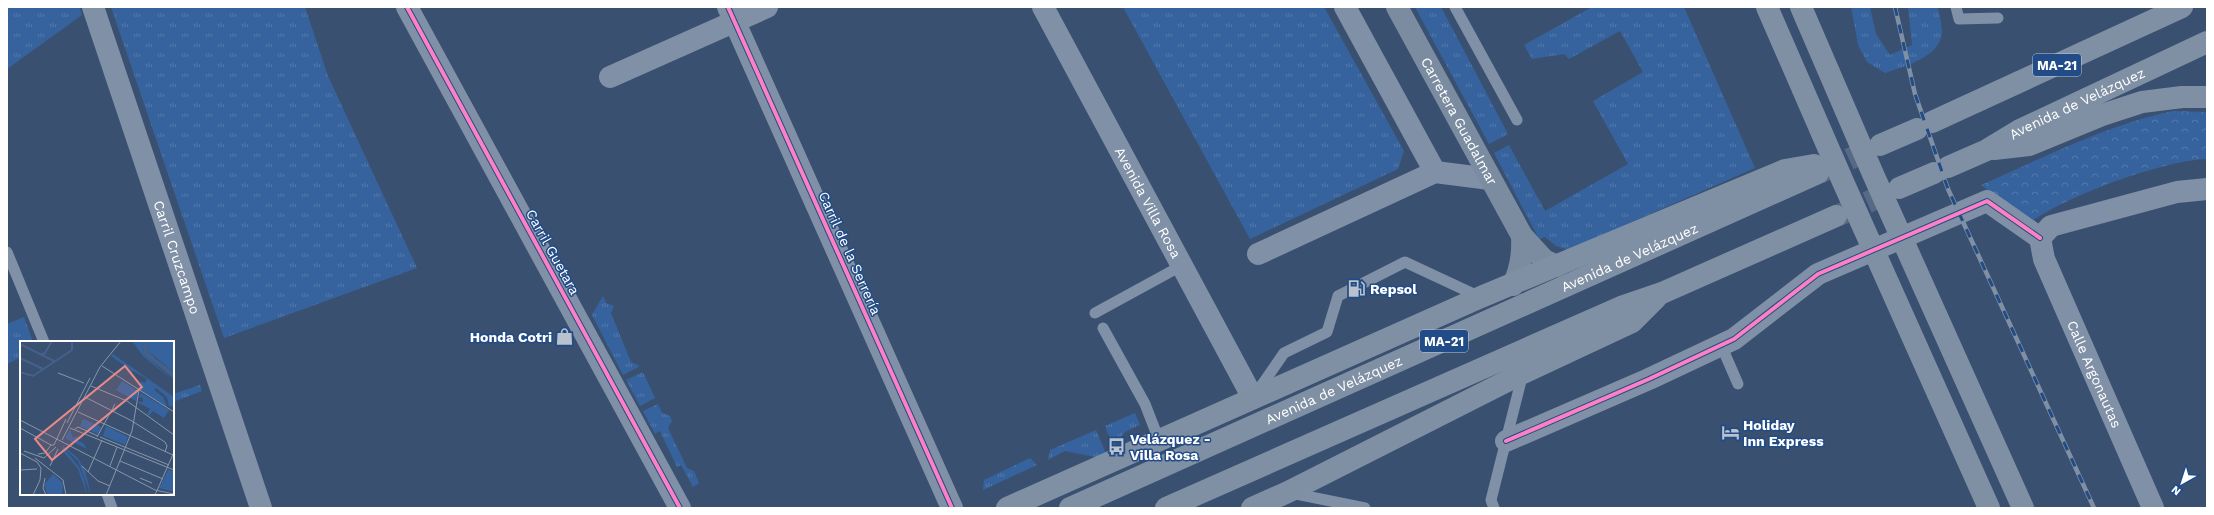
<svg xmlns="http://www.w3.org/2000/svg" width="2214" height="515" font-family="'Work Sans',sans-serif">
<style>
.grass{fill:url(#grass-tufts)}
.forest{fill:url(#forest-crowns)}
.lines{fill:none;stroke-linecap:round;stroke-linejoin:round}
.highway-tunnel{stroke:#576a85;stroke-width:22;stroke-dasharray:22 11;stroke-linecap:butt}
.lane{stroke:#8090a6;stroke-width:11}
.street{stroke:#8090a6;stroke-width:22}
.secondary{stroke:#7b8ca1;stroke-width:22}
.highway{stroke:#8090a4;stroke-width:22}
.rail-casing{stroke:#8090a4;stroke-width:4.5}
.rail{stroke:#224c87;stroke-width:3;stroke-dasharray:9;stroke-linecap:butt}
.highway-bridge{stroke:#8090a4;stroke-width:22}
.cycleway-casing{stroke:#224c87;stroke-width:6}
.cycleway{stroke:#ff80c0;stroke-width:4}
.labels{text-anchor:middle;stroke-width:3;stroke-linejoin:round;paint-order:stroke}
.shield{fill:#224c87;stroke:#bdc9db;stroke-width:1}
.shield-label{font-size:13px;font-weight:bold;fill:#fff}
.street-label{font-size:14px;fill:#fff;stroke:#224c87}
.poi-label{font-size:14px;font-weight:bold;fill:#fff;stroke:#224c87;text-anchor:start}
.inset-river{fill:none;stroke:#43618b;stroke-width:2}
.inset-road{fill:none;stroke:#8896a9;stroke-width:1}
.view{fill:#e88989;fill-opacity:0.15;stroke:#e88989;stroke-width:2}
.inset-edge{fill:none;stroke:#fff;stroke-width:2}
</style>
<defs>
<pattern id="grass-tufts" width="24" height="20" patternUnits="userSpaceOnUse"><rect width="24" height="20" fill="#36639d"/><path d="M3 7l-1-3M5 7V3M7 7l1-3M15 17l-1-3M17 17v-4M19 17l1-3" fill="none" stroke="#547aac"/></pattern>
<pattern id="forest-crowns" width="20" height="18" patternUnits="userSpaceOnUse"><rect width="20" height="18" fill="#36639d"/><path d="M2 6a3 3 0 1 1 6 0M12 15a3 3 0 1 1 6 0" fill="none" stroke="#547aac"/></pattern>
</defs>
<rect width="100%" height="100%" fill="#395070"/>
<g class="grass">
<path d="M7,7h72l3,8 -75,54z"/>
<path d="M111,7h194l23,69 89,192 -193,70z"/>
<path d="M1123,7h201l80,144 -6,18 -148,70z"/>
<path d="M1415,7h26l67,127 -19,10z"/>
<path d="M1592,7h92l71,161 -187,82 -12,-4 -11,-9 -6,2 -45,-86 15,-8 36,66 83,-47 -35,-63 50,-29 -23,-41 -51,28 -5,-5 -32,5 -8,-14z"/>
<path d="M1851,7h19l6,27 14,21 22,-10 -4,-38h30c1,8 4,17 4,25 -1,25 -37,34 -57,41l-18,-11 -9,-17z"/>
<path d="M603,296l3,7 8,3 -3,7 20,49 9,4 -17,9 -31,-60z"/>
<path d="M24,317l9,25h-12v15l-14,7v-40z"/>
<path d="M643,372l12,26 -15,8 -14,-26z"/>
<path d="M200,385l2,6 -29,11v-8z"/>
<path d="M658,404l4,9 8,3 2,5 -4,7 19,40 7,3 5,12 -6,4 -12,-22 -4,2 -17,-36 -5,3 -12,-23z"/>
<path d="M1135,413l5,12 -15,7 -12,14 -8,-20z"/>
<path d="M1096,430l10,24 -11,3 -30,-6 -17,9 2,-10z"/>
<path d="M1030,458l7,7 -54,25 1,-10z"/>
</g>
<path class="forest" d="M2173,111l34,1v47c-43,1 -141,37 -176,63l-50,-37c62,-27 125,-60 192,-74z"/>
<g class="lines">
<g class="highway-tunnel">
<path d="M1819,173l61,-28"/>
<path d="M1837,216l62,-28"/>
</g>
<g class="lane">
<path d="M1455,7l62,113"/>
<path d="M1956,7l3,12 39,-1"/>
<path d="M7,252l37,90"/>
<path d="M1095,313l86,-47"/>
<path d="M1103,328l42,76 14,36"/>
<path d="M1721,345l17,39"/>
<path d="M1257,392l27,-39 43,-21 11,-36 67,-34 75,35"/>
<path d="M1291,493l74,15"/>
<path d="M107,494l5,14"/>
<path d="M1494,508l-3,-8 32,-127"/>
</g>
<g class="street">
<path id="s1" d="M93,7l168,501"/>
<path d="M407,7l273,501"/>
<path d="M728,7l224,501"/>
<path id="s2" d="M1043,7l210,391"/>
<path d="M1345,7l90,165 55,7"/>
<path d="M610,77l157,-70"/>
<path id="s3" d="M2040,238l4,21 109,249"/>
<path d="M2040,238l11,-12 126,-34 30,-3"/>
<path d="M1258,254l177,-82"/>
<path d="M1506,441l143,-62 85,-40 84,-65 169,-73 53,37"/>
</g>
<g class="secondary">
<path id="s4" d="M1397,7l125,229 22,24 13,6"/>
<path d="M1513,285c8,-16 10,-31 9,-49"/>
</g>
<g class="highway">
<path d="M1932,122l250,-115"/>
<path d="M1880,145l37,-16"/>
<path d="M1994,149l35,-4 73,-30 40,-13 40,-5h25"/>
<path id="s5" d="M1948,167l39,-17 33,-20 187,-88"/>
<path d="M1899,188l35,-15"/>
<path d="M1007,508l474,-211 304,-127 29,-5"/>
<path id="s6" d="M1070,508l748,-335"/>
<path d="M1166,508l455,-201 41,-14 174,-77"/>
<path d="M1252,508l36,-16 235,-119 109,-51 24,-24"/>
</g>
<defs>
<path id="rail" d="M1895,7l20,87 33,95 146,319"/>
</defs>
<use href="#rail" class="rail-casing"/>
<use href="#rail" class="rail"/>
<g class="highway-bridge">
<path d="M1767,7l77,177 145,324"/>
<path d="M1801,7l72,167 150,334"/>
</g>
<defs>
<g id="cycleway">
<path d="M407,7l273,501"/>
<path d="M728,7l224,501"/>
<path d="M1506,441l143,-62 85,-40 84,-65 169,-73 53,37"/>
</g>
</defs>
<use href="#cycleway" class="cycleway-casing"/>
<use href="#cycleway" class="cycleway"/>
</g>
<defs>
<symbol id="fuel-bare" viewBox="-9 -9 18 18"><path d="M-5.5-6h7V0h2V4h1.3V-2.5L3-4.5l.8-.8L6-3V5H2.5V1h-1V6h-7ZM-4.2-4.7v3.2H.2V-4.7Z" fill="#bac2cd" stroke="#224c87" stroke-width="2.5" paint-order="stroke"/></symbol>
<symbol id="shop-bare" viewBox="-9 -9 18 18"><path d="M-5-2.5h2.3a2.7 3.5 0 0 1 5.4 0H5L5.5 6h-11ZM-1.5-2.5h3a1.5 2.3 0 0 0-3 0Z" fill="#bac2cd" stroke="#224c87" stroke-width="2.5" paint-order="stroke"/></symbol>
<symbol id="hotel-bare" viewBox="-9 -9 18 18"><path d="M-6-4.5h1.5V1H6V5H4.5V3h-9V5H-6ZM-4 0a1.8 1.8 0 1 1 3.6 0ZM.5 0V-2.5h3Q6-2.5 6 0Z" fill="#bac2cd" stroke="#224c87" stroke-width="2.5" paint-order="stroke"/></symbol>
<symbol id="bus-bare" viewBox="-9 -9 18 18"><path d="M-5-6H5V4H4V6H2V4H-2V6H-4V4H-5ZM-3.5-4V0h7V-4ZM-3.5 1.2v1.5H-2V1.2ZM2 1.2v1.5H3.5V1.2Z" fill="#bac2cd" stroke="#224c87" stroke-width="2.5" paint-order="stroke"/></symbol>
</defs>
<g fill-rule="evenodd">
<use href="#fuel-bare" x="1344" y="276" width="25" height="25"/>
<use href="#shop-bare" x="552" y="324" width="25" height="25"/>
<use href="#hotel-bare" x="1718" y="420" width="25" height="25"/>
<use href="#bus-bare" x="1104" y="434" width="25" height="25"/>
</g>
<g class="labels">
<g class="shield">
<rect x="2033" y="54" width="48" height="22" rx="3"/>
<rect x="1420" y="330" width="48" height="22" rx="3"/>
</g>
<g class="shield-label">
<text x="2057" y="70">MA-21</text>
<text x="1444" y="346">MA-21</text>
</g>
<g class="street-label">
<text dy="5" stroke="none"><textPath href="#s5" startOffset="144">Avenida de Velázquez</textPath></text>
<text dy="5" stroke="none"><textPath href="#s4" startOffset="130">Carretera Guadalmar</textPath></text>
<text dy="5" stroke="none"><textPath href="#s2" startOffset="222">Avenida Villa Rosa</textPath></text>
<text transform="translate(553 252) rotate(61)" y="5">Carril Guetara</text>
<text transform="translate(850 253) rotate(66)" y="5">Carril de la Serrería</text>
<text dy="5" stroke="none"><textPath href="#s1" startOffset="264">Carril Cruzcampo</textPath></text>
<text dy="5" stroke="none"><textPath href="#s6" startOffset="613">Avenida de Velázquez</textPath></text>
<text dy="5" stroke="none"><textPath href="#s3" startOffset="147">Calle Argonautas</textPath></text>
<text dy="5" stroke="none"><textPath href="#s6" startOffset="289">Avenida de Velázquez</textPath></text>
</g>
<g class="poi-label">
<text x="1370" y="294">Repsol</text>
<text x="552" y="342" text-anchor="end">Honda Cotri</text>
<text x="1743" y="430">Holiday<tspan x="1743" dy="16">Inn Express</tspan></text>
<text x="1130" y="444">Velázquez -<tspan x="1130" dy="16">Villa Rosa</tspan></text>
</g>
</g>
<g transform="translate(20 341)">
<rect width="154" height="154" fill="#395070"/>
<path d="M122,0l2,13 30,27 -31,-25 -10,-14zM125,0h29v31l-25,-20zM93,13l61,43v10l-5,-1 -2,-9 -11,-9 -2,2 9,7 4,10 -29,-18 3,-8 4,2 2,-4 -14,-8 -4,3 2,-4 -20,-14zM102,40l16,10 -2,10 -20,-11zM121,52l28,17 -5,8 -11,-7 -4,5 -2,-2 3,-5 -13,-7h6v-4l-4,-1zM63,78l17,7 1,2 -3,6 -18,-8zM86,85l22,11 -3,8 -22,-9zM50,88l3,9 5,-2 -1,4 6,3 4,6 -22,-11zM43,105l14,11 8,13 6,25 -13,-34 -15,-14 16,20 5,12 3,16 -9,-26 -16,-19zM148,129l6,1v21l-15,-4z" fill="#36639d"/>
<path d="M33,133l10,9 -1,12h-14l-4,-10z" fill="#36639d"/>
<path d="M122,0h3l4,11 7,7 18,13v7l-30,-25z" fill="#43618b"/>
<path class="inset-river" d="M0,3l34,17M20,14l5,-2 7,-12M0,17l23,11M0,31l13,4 39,-26v-9"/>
<path class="inset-road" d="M82,25l72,46M38,32l26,10M71,45l36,15 47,34M65,56l47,24 33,21 2,4 -2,6M58,71l95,43M0,79l135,70 19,4M47,82l23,-45M0,87l31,17M50,87l104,42M55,88l3,-2 20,9M77,96l18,-33M80,96l69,28M42,99l38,-73 21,-26M4,110l20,7 12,-11M0,112l17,9 4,6 -1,12 -7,15M18,113l7,-1 6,-8h3l12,-26M15,117l28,22 3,15M100,120l43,18M30,125l8,-17M62,125l16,15 12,5M90,125l7,-19M0,129l17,-1M68,131l14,-32M25,137l-2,10 3,7M120,137l12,5M86,154l26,-64 7,-41M135,154l19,-43"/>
<path class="view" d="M105,25l17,21 -90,73 -17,-21z"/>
<rect width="154" height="154" class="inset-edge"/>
</g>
<rect width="2214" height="515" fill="none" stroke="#ffffff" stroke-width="16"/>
<g transform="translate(2182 483) rotate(219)" stroke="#224c87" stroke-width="3" paint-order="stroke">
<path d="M0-3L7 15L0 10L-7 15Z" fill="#ffffff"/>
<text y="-6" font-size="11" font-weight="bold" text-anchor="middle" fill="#ffffff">N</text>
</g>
</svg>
